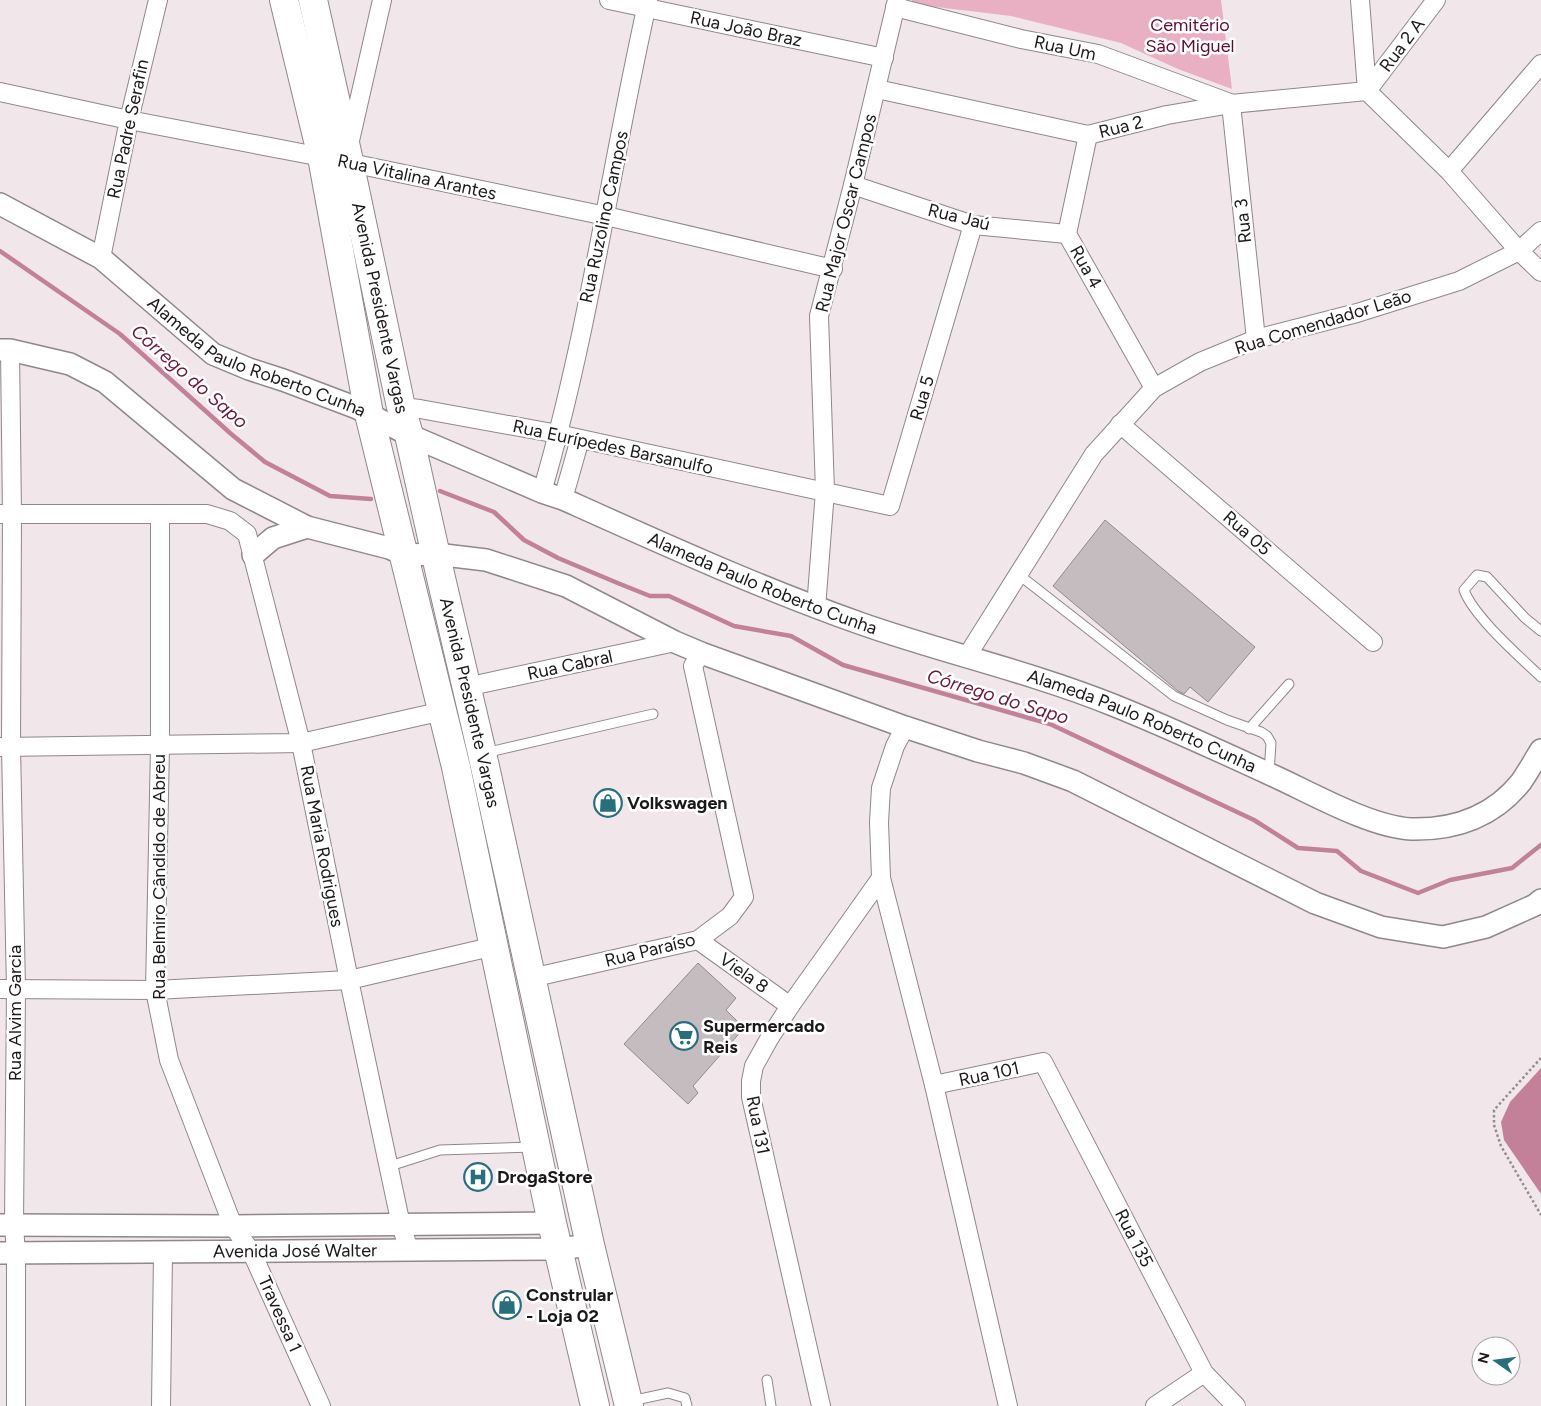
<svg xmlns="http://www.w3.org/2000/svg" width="1541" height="1406" font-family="Figtree,sans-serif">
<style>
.green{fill:#e9afc3}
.water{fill:#c38199}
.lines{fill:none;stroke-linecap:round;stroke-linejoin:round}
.stream{stroke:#c38199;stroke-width:4.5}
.building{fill:#c5bcbf;stroke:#938a8d}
.service-casing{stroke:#90878a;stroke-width:11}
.minor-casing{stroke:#90878a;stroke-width:20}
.tertiary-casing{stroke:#90878a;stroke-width:24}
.primary-casing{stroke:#90878a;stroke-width:30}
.path{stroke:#948d8f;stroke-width:2.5;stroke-dasharray:2.5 2.5;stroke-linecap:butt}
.service{stroke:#fff;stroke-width:9}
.minor{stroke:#fff;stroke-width:18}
.tertiary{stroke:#fff;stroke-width:21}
.primary{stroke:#fff;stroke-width:28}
.labels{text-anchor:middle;stroke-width:5;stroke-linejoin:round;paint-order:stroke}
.park-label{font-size:18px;fill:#5d0c34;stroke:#fff}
.street-label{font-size:18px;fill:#1b1819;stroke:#fff}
.poi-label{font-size:18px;font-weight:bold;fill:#1b1819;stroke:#fff;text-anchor:start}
.water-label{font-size:19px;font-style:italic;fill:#69193f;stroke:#fff}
</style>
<rect width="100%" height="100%" fill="#f1e7ea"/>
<path class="green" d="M912,0h309l11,89 -54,-20 -57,-26 -110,-27 -100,-12z"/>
<path class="water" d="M1541,1068v126l-37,-54 -3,-18 9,-20z"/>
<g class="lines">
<g class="stream">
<path d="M0,251l120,83 110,99 35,29 65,34 41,3"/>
<path d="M440,491l54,21 30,28 34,18 62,26 30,12h19l65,30 57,10 52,29 207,59 204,96 44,28 39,3 24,20 57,22 32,-13 62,-12 29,-23"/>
</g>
</g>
<g class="building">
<path d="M1105,520l150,127 -47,55 -18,-15 -6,7 -6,-3 -125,-105z"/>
<path d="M698,963l38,35 -10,12 18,18 -51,58 5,7 -10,11 -64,-60z"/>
</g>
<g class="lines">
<defs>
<g id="service">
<path d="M1018,574l156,122 53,24 34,12 6,4 4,7 -2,30"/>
<path d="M1541,631l-16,-13 -38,-41 -10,-2 -13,15c10,27 55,66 77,87"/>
<path d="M1249,729l40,-45"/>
<path d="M485,753l168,-39"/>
<path d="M390,1166l50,-16 94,-3"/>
<path d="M767,1380l4,26"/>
<path d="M631,1401l37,-8 17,5 2,8"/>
</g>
<g id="minor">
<path d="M609,0l275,58"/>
<path d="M1360,0l7,91"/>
<path d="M895,7l126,32 77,15 132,49"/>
<path d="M877,89l211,46 79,-20 64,-11 136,-13"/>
<path d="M1367,91l82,80 70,80 22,21"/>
<path d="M1367,91l69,-91"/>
<path d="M0,92l129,28 193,37 284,59 227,53"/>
<path d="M1231,104l25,235"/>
<path d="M1088,135l-21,99 87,154"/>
<path d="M349,145l33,-145"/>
<path d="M1449,171l92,-107"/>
<path d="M853,185l120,40 94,9"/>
<path d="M101,258l28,-138 29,-120"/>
<path d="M10,350l2,164 -1,233 5,242 -2,236 2,29v152"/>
<path d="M401,407l19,2 138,25 332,72 83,-281"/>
<path d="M1120,424l253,218"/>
<path d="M542,492c47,-161 69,-328 106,-492"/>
<path d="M563,499l17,-60"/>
<path d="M0,514h207l23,7 17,13 54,209 48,237 52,245 8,25"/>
<path d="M160,514v232l-5,244 14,70 64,166 19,27 69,153"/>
<path d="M816,608l9,-117 -6,-175 34,-131 44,-185"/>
<path d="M967,656l127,-202 60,-66 46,-26 56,-23 101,-26 102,-32 60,-30 22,-20"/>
<path d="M466,687l209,-45"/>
<path d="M905,727l-10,19 -14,42 -2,34 2,56 53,207 74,321"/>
<path d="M0,747l301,-4 142,-32"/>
<path d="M698,940l92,66"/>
<path d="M531,978l167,-38 32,-24 14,-19 -51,-231 8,-13"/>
<path d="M0,989l155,1 194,-10 146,-34"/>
<path d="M934,1085l109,-23 161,311 32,33"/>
<path d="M161,1406l2,-153"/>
<path d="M821,1406l-70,-309v-16l3,-15 15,-27 21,-33 91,-128"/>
<path d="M1155,1406l49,-33"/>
</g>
<g id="tertiary">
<path id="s1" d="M0,204l101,54 112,96 36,15 34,11 74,28 52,27 133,57 21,7c98,44 197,89 299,125 83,29 169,48 251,81 55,22 109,47 163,72 37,17 95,50 135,52 44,1 82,-12 110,-47 7,-10 13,-21 20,-32"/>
<path d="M0,350h10l60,14 35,18 128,107 74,38 82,21 16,7 31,-1 50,6 80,26 109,56 26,11 204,74 73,24 46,12 49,18 242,122 66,24 62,10 43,-10 49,-22 6,-5"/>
<path d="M253,555l20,-17 34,-11"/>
<path d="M0,1225l233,1 319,-3"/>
<path id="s2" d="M0,1253l558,-4 32,-4"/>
</g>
<g id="primary">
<path d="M284,0l38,157 47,257 87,353 96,456 43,183"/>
<path id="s3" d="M313,0l34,152 54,255 8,28 32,143 41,175 108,492 39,161"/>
</g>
</defs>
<use href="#service" class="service-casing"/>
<use href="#minor" class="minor-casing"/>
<use href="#tertiary" class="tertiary-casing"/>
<use href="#primary" class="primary-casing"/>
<path class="path" d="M1541,1058l-47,52v15l7,21 40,69"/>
<use href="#service" class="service"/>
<use href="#minor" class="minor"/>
<use href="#tertiary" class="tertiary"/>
<use href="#primary" class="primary"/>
</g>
<defs>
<symbol id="shop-ring" viewBox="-11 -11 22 22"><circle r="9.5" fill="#fff" stroke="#286e7d" stroke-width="1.5"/><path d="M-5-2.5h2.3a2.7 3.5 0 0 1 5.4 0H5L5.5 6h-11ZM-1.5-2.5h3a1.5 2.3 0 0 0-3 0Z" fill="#286e7d"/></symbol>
<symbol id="supermarket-ring" viewBox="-11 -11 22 22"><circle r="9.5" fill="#fff" stroke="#286e7d" stroke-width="1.5"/><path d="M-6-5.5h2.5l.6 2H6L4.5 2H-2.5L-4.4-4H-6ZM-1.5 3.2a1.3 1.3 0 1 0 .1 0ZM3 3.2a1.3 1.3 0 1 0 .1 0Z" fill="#286e7d"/></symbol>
<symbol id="hospital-ring" viewBox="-11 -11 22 22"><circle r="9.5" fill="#fff" stroke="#286e7d" stroke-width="1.5"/><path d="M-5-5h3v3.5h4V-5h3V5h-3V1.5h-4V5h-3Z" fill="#286e7d"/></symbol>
</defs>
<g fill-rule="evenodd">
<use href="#shop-ring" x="592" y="787" width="32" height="32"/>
<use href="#supermarket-ring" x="668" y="1020" width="32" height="32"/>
<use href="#hospital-ring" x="462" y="1161" width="32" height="32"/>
<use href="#shop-ring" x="491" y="1289" width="32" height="32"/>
</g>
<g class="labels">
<g class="park-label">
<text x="1190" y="31">Cemitério<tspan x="1190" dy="21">São Miguel</tspan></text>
</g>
<g class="street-label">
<text transform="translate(746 29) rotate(12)" y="6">Rua João Braz</text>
<text transform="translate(1402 45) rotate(-53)" y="6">Rua 2 A</text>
<text transform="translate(1065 48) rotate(12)" y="6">Rua Um</text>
<text transform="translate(1121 127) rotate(-14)" y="6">Rua 2</text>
<text transform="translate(128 129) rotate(-78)" y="6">Rua Padre Serafin</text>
<text transform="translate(417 177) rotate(12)" y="6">Rua Vitalina Arantes</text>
<text transform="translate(846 213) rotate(-76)" y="6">Rua Major Oscar Campos</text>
<text transform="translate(604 217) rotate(-78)" y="6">Rua Ruzolino Campos</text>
<text transform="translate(959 217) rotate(14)" y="6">Rua Jaú</text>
<text transform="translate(1243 221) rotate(-96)" y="6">Rua 3</text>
<text transform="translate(1086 267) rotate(61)" y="6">Rua 4</text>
<text dy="6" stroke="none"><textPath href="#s3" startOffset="315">Avenida Presidente Vargas</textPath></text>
<text transform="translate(1323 322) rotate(-17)" y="6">Rua Comendador Leão</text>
<text dy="6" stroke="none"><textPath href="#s1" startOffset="302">Alameda Paulo Roberto Cunha</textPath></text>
<text transform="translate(922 398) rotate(-74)" y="6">Rua 5</text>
<text transform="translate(613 447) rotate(12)" y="6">Rua Eurípedes Barsanulfo</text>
<text transform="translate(1247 533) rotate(41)" y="6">Rua 05</text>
<text dy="6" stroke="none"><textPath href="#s1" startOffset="858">Alameda Paulo Roberto Cunha</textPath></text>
<text transform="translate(570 665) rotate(-12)" y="6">Rua Cabral</text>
<text dy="6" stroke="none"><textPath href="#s3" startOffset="720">Avenida Presidente Vargas</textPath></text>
<text dy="6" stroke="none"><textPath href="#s1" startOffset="1262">Alameda Paulo Roberto Cunha</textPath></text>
<text transform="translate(322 846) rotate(79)" y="6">Rua Maria Rodrigues</text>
<text transform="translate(159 877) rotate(-90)" y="6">Rua Belmiro Cândido de Abreu</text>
<text transform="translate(650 950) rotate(-14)" y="6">Rua Paraíso</text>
<text transform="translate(744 973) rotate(35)" y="6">Viela 8</text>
<text transform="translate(15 1013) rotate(-90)" y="6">Rua Alvim Garcia</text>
<text transform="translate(989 1074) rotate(-12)" y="6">Rua 101</text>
<text transform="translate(758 1125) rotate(79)" y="6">Rua 131</text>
<text transform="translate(1134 1238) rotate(63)" y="6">Rua 135</text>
<text dy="6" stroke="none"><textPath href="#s2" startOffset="295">Avenida José Walter</textPath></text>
<text transform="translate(280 1314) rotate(66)" y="6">Travessa 1</text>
</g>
<g class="poi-label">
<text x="627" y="809">Volkswagen</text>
<text x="703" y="1032">Supermercado<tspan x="703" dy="21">Reis</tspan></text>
<text x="497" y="1183">DrogaStore</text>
<text x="526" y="1301">Constrular<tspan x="526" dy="21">- Loja 02</tspan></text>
</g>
<g class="water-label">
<text transform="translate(190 376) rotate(41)" y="7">Córrego do Sapo</text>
<text transform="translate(998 696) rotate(17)" y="7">Córrego do Sapo</text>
</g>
</g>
<g transform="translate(1496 1361) rotate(284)"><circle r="24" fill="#ffffff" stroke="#a4a3a3"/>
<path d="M0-4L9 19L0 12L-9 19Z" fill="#286e7d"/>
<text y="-8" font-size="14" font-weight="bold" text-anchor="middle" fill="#1b1819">N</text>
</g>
</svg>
